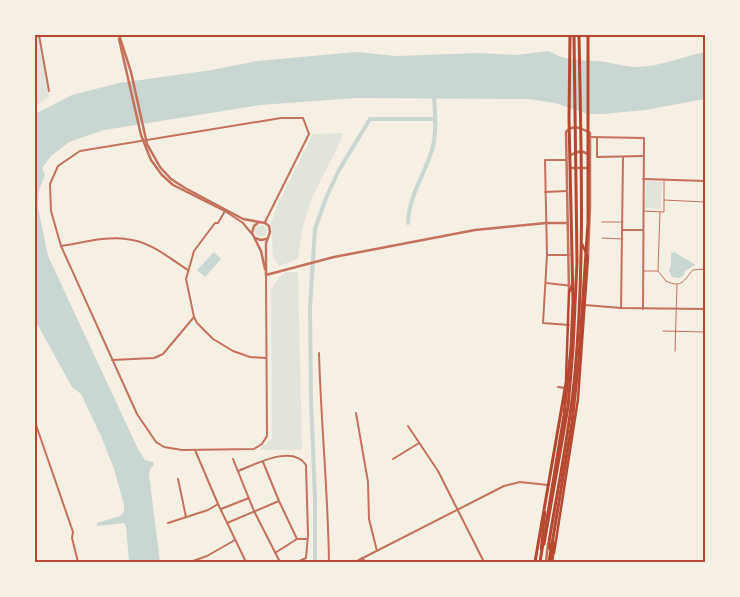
<svg xmlns="http://www.w3.org/2000/svg" width="740" height="597" font-family="'Roboto Condensed',sans-serif">
<style>
.green{fill:#e2e4dc}
.water{fill:#c9d6d2}
.lines{fill:none;stroke-linecap:round;stroke-linejoin:round}
.canal{stroke:#c9d6d2;stroke-width:4}
.pedestrian{stroke:#c5725c;stroke-width:1}
.minor{stroke:#c5725c;stroke-width:2}
.tertiary{stroke:#c5725c;stroke-width:2.5}
.secondary{stroke:#b5482f;stroke-width:2.5}
.primary{stroke:#b5482f;stroke-width:3}
.trunk{stroke:#b5482f;stroke-width:3}
.neatline{fill:none;stroke:#b5482f;stroke-width:2}
</style>
<rect width="100%" height="100%" fill="#f6efe4"/>
<g class="green">
<path d="M35,35h3l11,62 -14,9z"/>
<path d="M343,133c-6,21 -19,38 -27,57 -11,22 -15,45 -18,69l-19,7 -6,-10 -2,-33 7,-19 35,-70z"/>
<path d="M646,181l16,1 -1,27 -16,-1z"/>
<circle cx="261" cy="231" r="6"/>
<path d="M286,272h12l4,178h-43l13,-12 -1,-148 7,-11z"/>
</g>
<g class="water">
<path d="M549,51c16,10 32,9 49,10 12,1 23,5 35,6 23,1 49,-10 72,-15v47l-60,11 -42,4h-15l-33,-11 -26,-4 -173,-1 -96,7 -156,25 -35,12 -18,14 -9,12 3,7 -6,15 -1,17 10,49 90,193 7,11 8,2 1,3 -4,4 -1,6 11,87h-31l-3,-36 -2,-3 -27,3v-3l23,-7 4,-4v-7l-10,-36 -13,-33 -20,-42 -9,-7 -37,-67v-206l37,-19 47,-12 93,-13 45,-9 100,-9 39,4 84,-3 35,2z"/>
<path d="M214,252l7,7 -16,18 -8,-7z"/>
<path d="M675,252c6,6 14,7 20,13l-10,6 -2,5 -5,2 -6,-1 -3,-6 2,-6v-12z"/>
</g>
<g class="lines">
<g class="canal">
<path d="M408,223c1,-28 16,-47 24,-73 5,-17 3,-37 2,-55"/>
<path d="M315,562v-63l-4,-100 -1,-92 5,-78 11,-31 13,-28 31,-51h65"/>
</g>
<g class="pedestrian">
<path d="M664,200l41,2"/>
<path d="M644,211l20,1v-31"/>
<path d="M602,222h21"/>
<path d="M602,238l21,1"/>
<path d="M658,270l2,-58"/>
<path d="M644,271h14l8,10c16,8 18,-1 27,-11l12,-1"/>
<path d="M663,331l42,1"/>
<path d="M675,351l2,-66"/>
</g>
<g class="minor">
<path d="M39,35l10,56"/>
<path d="M590,137l54,1 -1,171"/>
<path d="M597,137v20l47,-1"/>
<path d="M566,160h-21l2,95 -4,68 26,2"/>
<path d="M643,179l62,2"/>
<path d="M545,192l22,-1"/>
<path d="M265,222l44,-88 -6,-16h-22l-201,33 -22,15 -8,18 1,27 10,35 76,168 19,28 8,5 18,3 72,-1 8,-5 5,-8 -1,-161"/>
<path d="M623,230h20"/>
<path d="M252,234l-9,-11 -18,-12 -7,12h-3l-21,28 -8,28 8,38 3,6 16,16 20,12 17,6 16,1"/>
<path d="M61,246c20,-3 46,-10 65,-7 24,2 43,19 62,31"/>
<path d="M547,255h22"/>
<path d="M546,283l27,3"/>
<path d="M585,305l36,3 84,1"/>
<path d="M621,308l2,-150"/>
<path d="M319,353c2,70 9,139 10,209"/>
<path d="M112,360l42,-2 9,-4 31,-37"/>
<path d="M558,387l7,1"/>
<path d="M356,413l12,69 1,37 8,32"/>
<path d="M35,422l38,110 -1,6 6,24"/>
<path d="M408,426l30,45 46,91"/>
<path d="M195,450l23,54 28,58"/>
<path d="M233,459l21,52 26,51"/>
<path d="M393,459l26,-16"/>
<path d="M238,471c18,-7 55,-27 68,-6l2,70 -2,23 -9,4"/>
<path d="M178,479l8,38"/>
<path d="M221,509l28,-11"/>
<path d="M168,523l40,-13 10,-6"/>
<path d="M227,523l52,-22 -16,-39"/>
<path d="M297,539h10"/>
<path d="M275,553l22,-14 -18,-38"/>
<path d="M362,558l4,4"/>
<path d="M190,562l17,-6 28,-16"/>
<path d="M355,562l149,-76 16,-4 28,3"/>
</g>
<g class="tertiary">
<path d="M119,35l12,37 16,72 13,23 11,12 14,9 58,31 22,4 4,3 1,6 -4,11v32"/>
<path d="M119,39l22,96 10,25 11,15 11,10 52,26"/>
<path d="M570,155l11,-4 7,3"/>
<path d="M570,168h19"/>
<path d="M259,222l-5,4 -2,7 9,18 4,18"/>
<path d="M255,238l6,2 5,-1"/>
<path d="M266,275l68,-18 141,-27 71,-7h21"/>
<path d="M569,291l-3,-159c6,-8 16,-4 24,1v74l-2,49"/>
<path d="M546,562l2,-18"/>
</g>
<g class="secondary">
<path d="M566,379l3,-87 3,-5"/>
<path d="M541,549l4,-37"/>
<path d="M554,553l24,-154 10,-142 -6,-13"/>
</g>
<g class="primary">
<path d="M544,544l24,-137 5,-58 4,-87 -3,-227"/>
<path d="M550,549l-1,-7c9,-56 21,-112 26,-169 10,-112 6,-225 4,-338"/>
</g>
<g class="trunk">
<path d="M535,562l32,-185"/>
<path d="M540,562l24,-147 7,-67 2,-46 -4,-183 1,-84"/>
<path d="M549,562l23,-139 7,-65 9,-136v-187"/>
<path d="M552,562l2,-19"/>
</g>
</g>
<rect width="740" height="597" fill="none" stroke="#f6efe4" stroke-width="72"/>
<rect x="36" y="36" width="668" height="525" class="neatline"/>
</svg>
